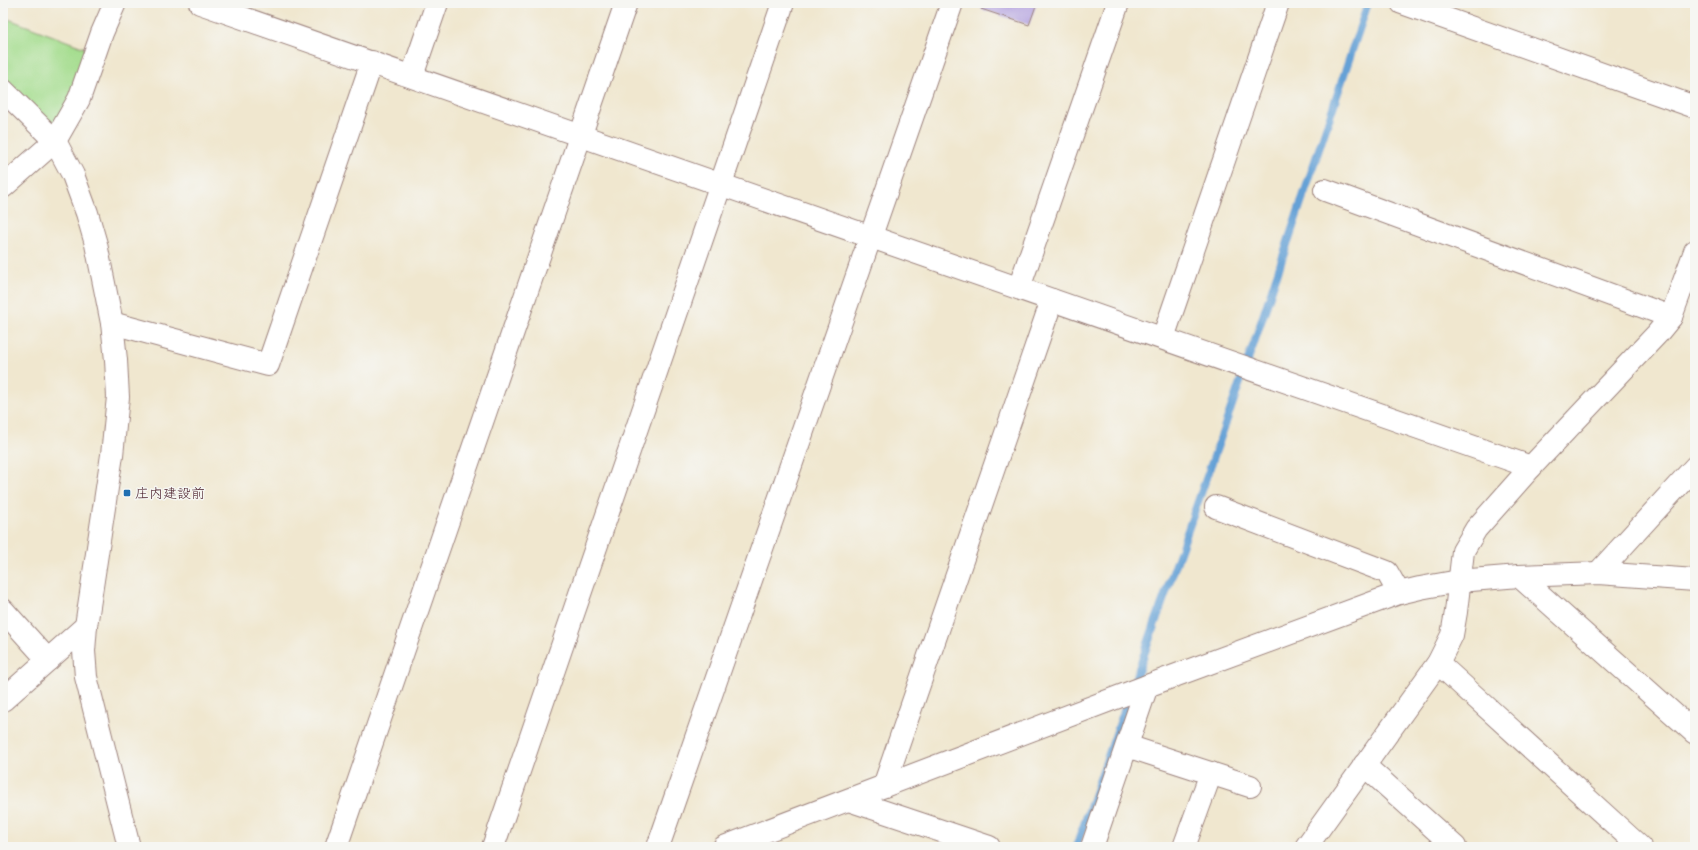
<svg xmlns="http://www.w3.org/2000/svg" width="1698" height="850" font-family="Pangolin,'Klee One',sans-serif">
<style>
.green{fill:#a5dd8f;stroke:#787e5d}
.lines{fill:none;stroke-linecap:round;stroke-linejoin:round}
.stream{stroke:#65a1d6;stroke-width:8}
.building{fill:#b19fdf}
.minor-casing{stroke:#9d837d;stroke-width:24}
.minor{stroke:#fff;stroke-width:22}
.poi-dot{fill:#1f6fb2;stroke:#f6f6f2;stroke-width:1.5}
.labels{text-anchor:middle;stroke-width:3;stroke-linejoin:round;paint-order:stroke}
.poi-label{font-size:14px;fill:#4a1f2b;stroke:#f6f6f2;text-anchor:start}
</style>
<rect width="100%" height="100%" fill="#f6f6f2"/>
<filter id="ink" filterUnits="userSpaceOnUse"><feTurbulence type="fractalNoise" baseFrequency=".025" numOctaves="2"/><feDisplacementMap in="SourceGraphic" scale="8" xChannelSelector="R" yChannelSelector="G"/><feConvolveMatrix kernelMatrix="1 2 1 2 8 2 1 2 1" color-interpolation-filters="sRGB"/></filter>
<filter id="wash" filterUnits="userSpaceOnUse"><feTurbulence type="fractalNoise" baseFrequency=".012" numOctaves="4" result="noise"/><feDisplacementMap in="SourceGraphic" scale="16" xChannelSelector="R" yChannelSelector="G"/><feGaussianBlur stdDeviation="0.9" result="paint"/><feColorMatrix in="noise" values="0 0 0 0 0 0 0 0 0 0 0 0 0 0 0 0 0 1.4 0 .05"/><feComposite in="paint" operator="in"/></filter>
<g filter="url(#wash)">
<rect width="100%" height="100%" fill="#f0e7cf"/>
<path class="green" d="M3,17l90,34 -38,90 -52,-50z"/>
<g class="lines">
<path class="stream" d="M1076,847l178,-504 114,-340"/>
</g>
<g id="blocks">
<path class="building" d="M983,3h54l-8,22 -48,-16z"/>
</g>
</g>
<g filter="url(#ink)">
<use href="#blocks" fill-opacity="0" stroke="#9d837d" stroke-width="1"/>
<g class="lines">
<defs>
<g id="minor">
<path d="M200,3l1331,464"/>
<path d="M1402,3l293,104"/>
<path d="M412,76l25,-73"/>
<path d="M3,90l52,51 18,34 14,38 9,31 16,79 4,37 2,37 -6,58 -26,171 -2,25 2,26 43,170"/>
<path d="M3,187l52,-46 24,-42 23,-66 13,-30"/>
<path d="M1325,190l346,127"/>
<path d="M1019,288l99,-285"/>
<path d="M112,323l156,42 104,-303"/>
<path d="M1163,338l115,-335"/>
<path d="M1216,507l171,65 12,21"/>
<path d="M1598,573l97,-106"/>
<path d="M1519,576l176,157"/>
<path d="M3,610l45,50"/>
<path d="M1438,663l202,184"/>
<path d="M3,700l83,-74"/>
<path d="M1127,746l123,40"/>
<path d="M1364,765l91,82"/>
<path d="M884,786l168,-486"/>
<path d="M849,800l140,47"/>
<path d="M336,847l290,-844"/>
<path d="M493,847l290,-844"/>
<path d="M658,847l294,-844"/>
<path d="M724,847l423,-161 252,-93 21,-5 39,-7 60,-5 79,-3 97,7"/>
<path d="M1092,847l55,-161"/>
<path d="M1184,847l27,-74"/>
<path d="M1306,847l132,-184 14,-28 4,-23 7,-61 13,-22 55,-62 126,-133 14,-17 24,-66"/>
</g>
</defs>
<use href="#minor" class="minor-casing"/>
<use href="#minor" class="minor"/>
</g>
</g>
<rect class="poi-dot" x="123" y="489" width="8" height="8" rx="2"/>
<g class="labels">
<g class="poi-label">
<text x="135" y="498">庄内建設前</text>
</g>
</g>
<rect width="1698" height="850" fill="none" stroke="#f6f6f2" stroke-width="16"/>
</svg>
